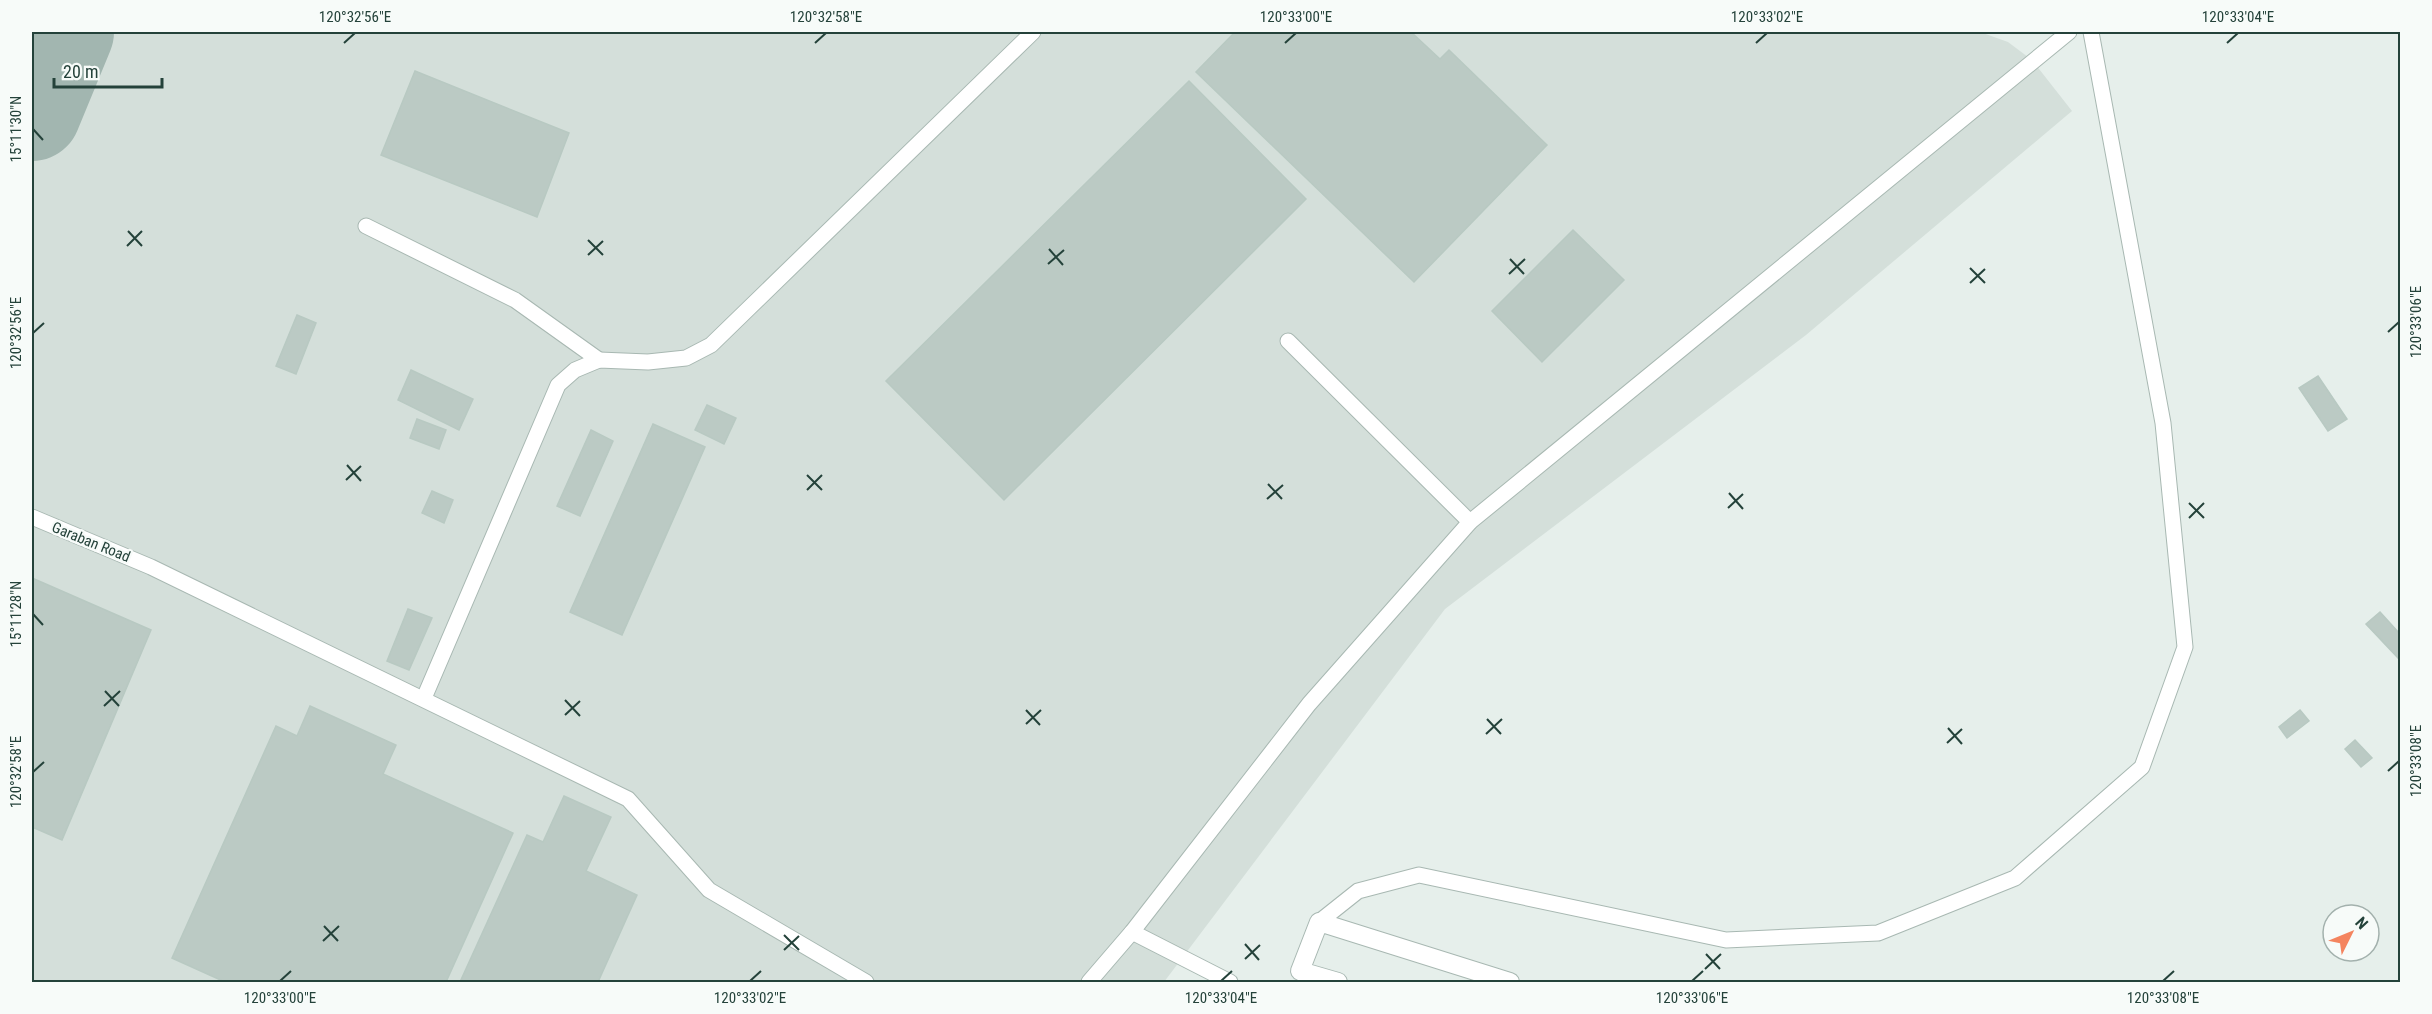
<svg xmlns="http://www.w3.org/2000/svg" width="2432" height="1014" font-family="'Roboto Condensed',sans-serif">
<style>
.built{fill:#d4dfda}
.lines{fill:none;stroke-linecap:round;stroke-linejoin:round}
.taxiway{stroke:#a2b6b0;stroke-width:98}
.building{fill:#bbcac4;stroke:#b8c9c2;stroke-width:1.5}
.lane-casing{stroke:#a8b8b2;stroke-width:17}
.street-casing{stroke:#a8b8b2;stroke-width:20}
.lane{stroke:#fff;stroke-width:15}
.street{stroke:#fff;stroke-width:18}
.ticks{fill:none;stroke:#24423a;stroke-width:2}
.labels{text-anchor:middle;stroke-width:4.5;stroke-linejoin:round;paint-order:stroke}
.street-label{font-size:15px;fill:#24423a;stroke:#f7fbf9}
.neatline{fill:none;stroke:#24423a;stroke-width:2}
.ticks-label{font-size:15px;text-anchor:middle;fill:#24423a}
</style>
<rect width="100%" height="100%" fill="#e6efeb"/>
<path class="built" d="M32,32h1948l28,10 24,18 40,51 -266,224 -361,274 -281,373h-1132z"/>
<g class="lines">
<path class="taxiway" d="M32,112l33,-80"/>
</g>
<g class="building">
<path d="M1235,32h176l29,27 9,-9 98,95 -133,137 -218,-210z"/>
<path d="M415,71l154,62 -32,84 -156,-62z"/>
<path d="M1189,81l117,118 -302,301 -118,-119z"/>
<path d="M1573,230l51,50 -82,82 -50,-51z"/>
<path d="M297,315l19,8 -20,51 -20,-8z"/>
<path d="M411,370l62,29 -14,31 -61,-30z"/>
<path d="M2318,376l29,43 -19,12 -29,-43z"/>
<path d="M707,405l29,13 -12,26 -29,-14z"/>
<path d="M417,419l29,11 -7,19 -29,-11z"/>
<path d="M653,424l52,23 -83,188 -52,-23z"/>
<path d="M591,430l22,11 -33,75 -23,-10z"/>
<path d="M432,491l21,9 -9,23 -22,-10z"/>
<path d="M32,578l119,52 -89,210 -30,-13z"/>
<path d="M408,609l24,9 -23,52 -22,-9z"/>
<path d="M2380,612l20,22v26l-34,-36z"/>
<path d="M310,706l86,39 -13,29 130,59 -67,149h-221l-53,-24 104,-232 21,10z"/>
<path d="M2300,710l9,11 -22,17 -8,-11z"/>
<path d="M2355,740l17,18 -11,9 -16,-18z"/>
<path d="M564,796l47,21 -25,54 51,24 -39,87h-138l67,-147 16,7z"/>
</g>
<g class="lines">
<defs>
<g id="lane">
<path d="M366,226l149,74 84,60"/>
<path d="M1288,341l182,181"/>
<path d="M32,517l119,50 477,232 81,91 157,92"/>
<path d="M424,698l134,-313 17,-15 24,-10 49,2 38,-4 25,-13 322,-313"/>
<path d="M1319,922l39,-31 61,-16 307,65 152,-7 137,-55 127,-111 43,-120 -22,-224 -72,-391"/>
<path d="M1132,932l98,50"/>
<path d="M1089,982l43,-50 177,-228 161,-182 599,-490"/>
</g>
<path id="street" d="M1338,982l-38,-11 19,-49 191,60"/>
</defs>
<use href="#lane" class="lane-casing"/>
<use href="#street" class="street-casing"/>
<use href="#lane" class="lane"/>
<use href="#street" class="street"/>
</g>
<path class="ticks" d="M344,43l11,-10M815,43l11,-10M1285,43l11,-10M1756,43l11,-10M2227,43l11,-10M33,129l10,11M128,231l14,15M588,240l15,15M127,246l15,-15M1049,249l14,16M588,255l15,-14M1510,259l14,15M1048,264l16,-14M1970,268l15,15M1509,274l16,-15M1970,283l15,-14M2388,332l11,-10M33,333l11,-10M347,465l14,16M807,475l15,15M346,480l15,-14M1268,484l14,15M807,490l15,-15M1729,493l14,16M1267,499l16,-14M2189,503l15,15M1728,508l15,-14M2189,518l15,-15M33,614l10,11M105,691l14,15M565,700l15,16M104,706l16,-15M1026,710l14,15M565,715l15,-14M1487,719l14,15M1026,724l15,-14M1948,728l14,16M1486,734l16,-15M1947,743l15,-14M2388,771l11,-10M33,772l11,-10M324,926l14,15M784,935l15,15M323,941l16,-15M1245,944l14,16M784,950l15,-14M1706,954l14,15M1245,959l15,-14M1705,969l16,-15M280,981l11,-10M750,981l11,-10M1221,981l11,-10M1692,981l11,-10M2163,981l11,-10"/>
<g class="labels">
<g class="street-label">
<text transform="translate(91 542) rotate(22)" y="5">Garaban Road</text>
</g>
</g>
<rect width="2432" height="1014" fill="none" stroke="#f7fbf9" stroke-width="66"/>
<g transform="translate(2351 933) rotate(47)"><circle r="28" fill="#f7fbf9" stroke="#a3b1ad" stroke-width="1.5"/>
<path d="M0-4.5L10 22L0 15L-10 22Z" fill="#f4845f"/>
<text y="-9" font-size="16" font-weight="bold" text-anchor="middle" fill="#24423a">N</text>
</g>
<path d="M54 78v9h108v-9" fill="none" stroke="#24423a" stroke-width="3"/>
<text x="63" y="78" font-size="18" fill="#24423a" stroke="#f7fbf9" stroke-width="4.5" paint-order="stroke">20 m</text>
<rect x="33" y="33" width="2366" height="948" class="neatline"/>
<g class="ticks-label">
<text x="355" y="22">120°32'56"E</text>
<text x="826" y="22">120°32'58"E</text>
<text x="1296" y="22">120°33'00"E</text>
<text x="1767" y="22">120°33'02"E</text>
<text x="2238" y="22">120°33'04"E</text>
<text transform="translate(16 129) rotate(-90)" y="5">15°11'30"N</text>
<text transform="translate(2416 322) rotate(-90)" y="5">120°33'06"E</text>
<text transform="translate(16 333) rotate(-90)" y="5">120°32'56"E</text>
<text transform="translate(16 614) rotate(-90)" y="5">15°11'28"N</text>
<text transform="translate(2416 761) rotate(-90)" y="5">120°33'08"E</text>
<text transform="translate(16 772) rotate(-90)" y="5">120°32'58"E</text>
<text x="280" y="1003">120°33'00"E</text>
<text x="750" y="1003">120°33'02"E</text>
<text x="1221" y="1003">120°33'04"E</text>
<text x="1692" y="1003">120°33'06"E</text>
<text x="2163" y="1003">120°33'08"E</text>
</g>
</svg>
